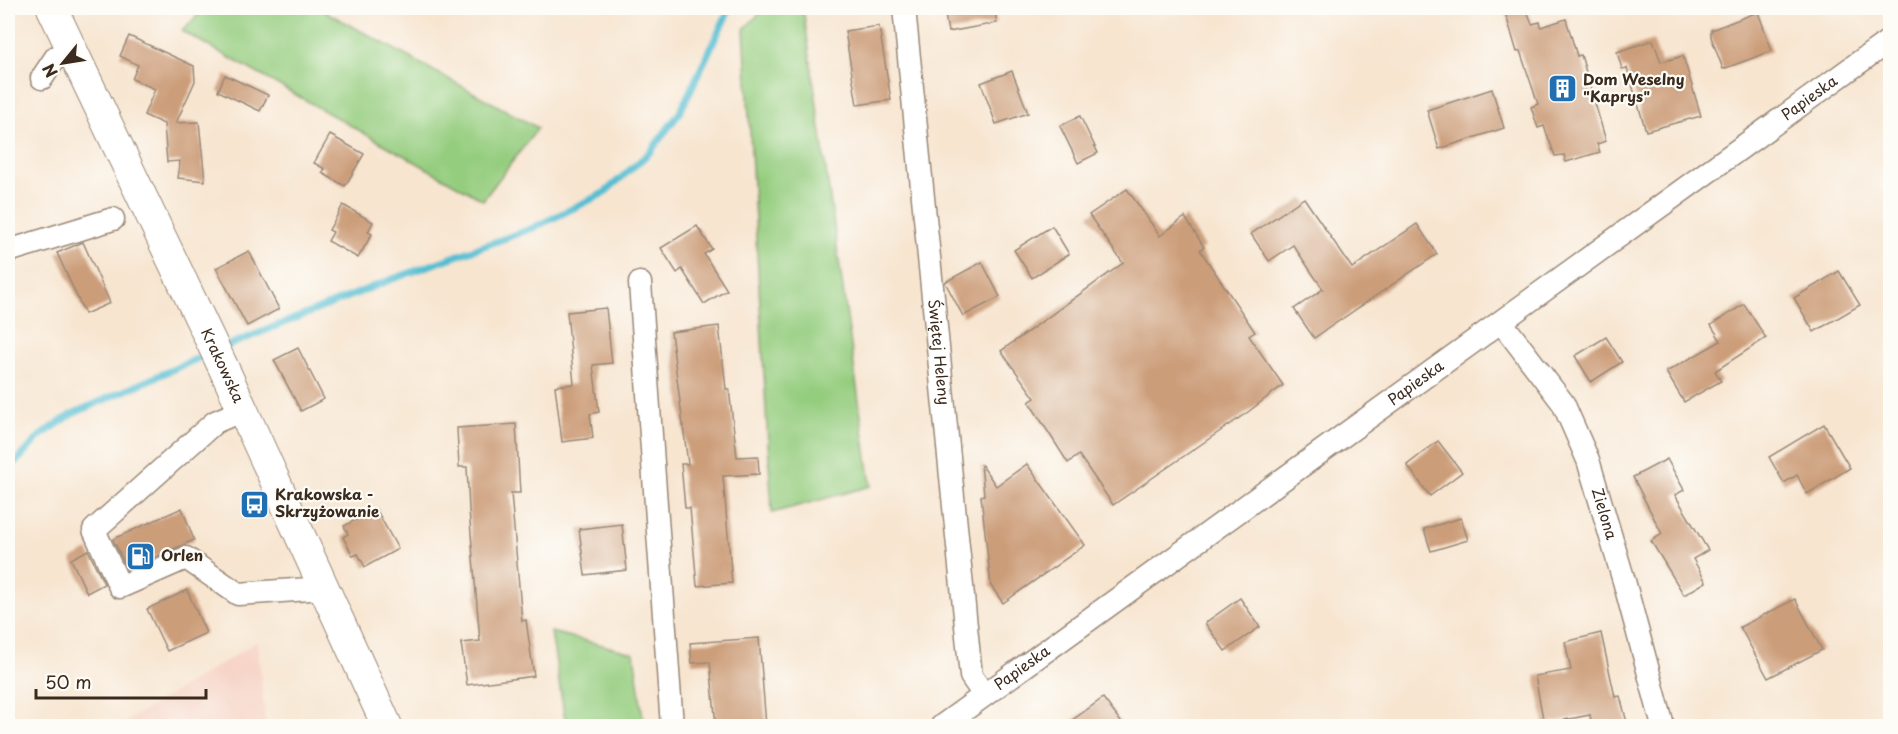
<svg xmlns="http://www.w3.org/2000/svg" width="1898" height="734" font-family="'Playpen Sans',sans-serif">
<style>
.built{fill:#f6d2c4}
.green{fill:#95cd7f;stroke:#687c4e;stroke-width:1.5}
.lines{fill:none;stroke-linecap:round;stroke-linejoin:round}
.stream{stroke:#55bed2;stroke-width:7}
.building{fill:#cc9d79}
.minor-casing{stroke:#987;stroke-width:25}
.major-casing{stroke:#987;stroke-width:32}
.minor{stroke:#fff;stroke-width:22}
.major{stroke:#fff;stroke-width:30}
.labels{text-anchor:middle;stroke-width:4.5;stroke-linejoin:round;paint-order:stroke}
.poi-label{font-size:15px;font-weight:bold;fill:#3b2a1e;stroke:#fdfcf7;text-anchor:start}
.street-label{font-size:15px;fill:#3b2a1e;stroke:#fdfcf7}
</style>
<rect width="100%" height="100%" fill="#fdfcf7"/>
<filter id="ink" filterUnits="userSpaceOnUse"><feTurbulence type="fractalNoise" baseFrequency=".0167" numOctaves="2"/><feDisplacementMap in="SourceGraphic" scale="12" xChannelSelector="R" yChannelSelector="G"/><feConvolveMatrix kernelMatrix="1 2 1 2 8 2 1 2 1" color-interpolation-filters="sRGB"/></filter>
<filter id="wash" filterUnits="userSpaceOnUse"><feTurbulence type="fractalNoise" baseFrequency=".008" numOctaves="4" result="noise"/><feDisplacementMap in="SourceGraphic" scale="24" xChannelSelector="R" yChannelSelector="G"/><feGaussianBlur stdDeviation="1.35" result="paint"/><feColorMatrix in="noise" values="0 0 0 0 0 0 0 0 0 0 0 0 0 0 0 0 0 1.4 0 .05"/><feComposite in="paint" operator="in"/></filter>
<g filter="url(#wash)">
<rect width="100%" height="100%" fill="#f7e5d0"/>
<path class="built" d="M257,642l9,84h-147z"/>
<g class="green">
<path d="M205,8h114l219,120 -55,72 -301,-169z"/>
<path d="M765,8h38l68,478 -99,27 -28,-484z"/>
<path d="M551,632l83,21 10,73h-78z"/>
</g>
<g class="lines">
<g class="stream">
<path d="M222,348l168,-68 143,-52 71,-35 46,-41 30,-40 50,-104"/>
<path d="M8,471l32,-35 32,-22 138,-61"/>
</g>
</g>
<g id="blocks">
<g class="building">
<path d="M944,8h50l3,15 -49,9z"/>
<path d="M1517,8h9l6,16 8,-2 1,5 25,-8 11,37 4,-1 25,86 -9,3 3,8 -34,10 -2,-7 -9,1 -11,-30 -6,2 -7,-21 7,-3 -18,-53 -3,1 -12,-40z"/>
<path d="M1758,12l14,39 -49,18 -12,-32v-7z"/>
<path d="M879,26l12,74 -34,5 -12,-74z"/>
<path d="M129,36l65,30 1,15 -19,42 23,-1 6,59 -27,-3 2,-17 -13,1 -3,-38 -20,-9 11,-26 -23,-10 6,-14 -18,-9z"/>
<path d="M1653,40l8,22 22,-6 18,60 -55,15 -19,-63 -5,1 -5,-17z"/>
<path d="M1012,71l16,42 -32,11 -15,-41z"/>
<path d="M225,75l43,20 -8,16 -42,-20z"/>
<path d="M1492,89l12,39 -65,21 -12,-39z"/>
<path d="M1080,116l18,37 -20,10 -18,-37z"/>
<path d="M330,135l34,19 -19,32 -23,-13 3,-4 -11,-6z"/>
<path d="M1127,189l33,47 25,-19 19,30 -4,3 55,82 -6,4 34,49 -35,27 -135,93 -34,-50 -11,8 -39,-61 6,-4 -34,-47 122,-88 -34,-48z"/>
<path d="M1304,198l48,70 65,-44 20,30 -123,84 -20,-29 29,-20 -30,-44 -24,16 -18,-27z"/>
<path d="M343,205l30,17 -5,10 4,2 -14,24 -30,-17 5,-9 -4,-2z"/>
<path d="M697,226l15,23 -8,5 23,36 -23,14 -22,-35 -5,4 -16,-25z"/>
<path d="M1052,226l17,28 -37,24 -18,-28z"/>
<path d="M83,242l27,61 -25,11 -28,-61z"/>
<path d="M249,251l30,58 -32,17 -31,-58z"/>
<path d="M982,262l18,35 -37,19 -18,-34z"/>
<path d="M1839,271l21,34 -46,27 -20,-34z"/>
<path d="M1744,304l22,34 -51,33 6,10 -37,21 -18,-30 55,-31 -10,-16z"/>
<path d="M606,308l6,55 -19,2 6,47 -9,2 3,24 -31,4 -7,-56 19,-2 -7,-72z"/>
<path d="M719,326l7,63h3l8,68 21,-1 1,18 -36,2 9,107 -35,3 -7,-78h-5l-4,-44h7l-17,-132z"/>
<path d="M1606,337l16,25 -31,20 -16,-26z"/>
<path d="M298,348l26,51 -23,12 -27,-51z"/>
<path d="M516,424l4,69h-9l11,128 4,-1 8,56 -67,9 -6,-42 19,-2 -11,-131 -2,-43h-8l-2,-39z"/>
<path d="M1824,424l26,44 -43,26 -10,-19 -13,8 -15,-26z"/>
<path d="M1438,441l24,31 -32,24 -23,-31z"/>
<path d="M1667,459l17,31 -9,5 33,55 -15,9 13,23 -22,13 -33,-54 11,-7 -29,-57z"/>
<path d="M981,464l15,22 31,-22 58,81 -82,58 -12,-17 -10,-90 3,-1z"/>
<path d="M182,508l12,32 -67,29 -14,-30z"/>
<path d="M376,509l22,40 -33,18 -7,-13 -5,2 -10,-19 5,-3 -4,-8z"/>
<path d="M1461,518l7,22 -37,11 -7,-22z"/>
<path d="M622,524l5,46 -42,5 -6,-46z"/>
<path d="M88,550l16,34 -17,9 -16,-34z"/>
<path d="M187,590l19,43 -39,18 -20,-42z"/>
<path d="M1240,598l20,29 -35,24 -20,-28z"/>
<path d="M1795,599l27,51 -54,28 -28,-51z"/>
<path d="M1601,633l14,64 5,-1 8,30h-36l-2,-11 -46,9 -9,-48 36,-6 -6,-28z"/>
<path d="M759,638l7,88h-50l-6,-64 -18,1 -2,-20z"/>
<path d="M1103,698l21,28h-60z"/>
</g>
</g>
</g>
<g filter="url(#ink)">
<use href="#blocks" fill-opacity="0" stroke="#987" stroke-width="1.5"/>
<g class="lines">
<defs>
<g id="minor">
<path id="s1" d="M904,8l67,668 13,19"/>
<path d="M42,78l14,-21"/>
<path d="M8,251l105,-32"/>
<path d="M640,283l32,443"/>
<path id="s2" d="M1502,323l61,80 25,57 36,121 39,145"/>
<path d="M243,410l-28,12 -121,108 26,57 66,-29 52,36 86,-6"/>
<path id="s3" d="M942,726l948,-686"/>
</g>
<g id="major">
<path id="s4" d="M52,8l173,363 162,355"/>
</g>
</defs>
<use href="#minor" class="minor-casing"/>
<use href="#major" class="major-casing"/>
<use href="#minor" class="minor"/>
<use href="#major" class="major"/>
</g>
</g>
<defs>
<symbol id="building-square" viewBox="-11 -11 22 22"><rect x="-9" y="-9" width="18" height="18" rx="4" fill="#1f6fb2" stroke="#fdfcf7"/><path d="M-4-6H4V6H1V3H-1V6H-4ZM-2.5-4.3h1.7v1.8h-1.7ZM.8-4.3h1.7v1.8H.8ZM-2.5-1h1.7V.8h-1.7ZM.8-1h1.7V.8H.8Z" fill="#fff"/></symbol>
<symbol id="bus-square" viewBox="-11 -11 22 22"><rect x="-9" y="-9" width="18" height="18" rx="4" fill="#1f6fb2" stroke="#fdfcf7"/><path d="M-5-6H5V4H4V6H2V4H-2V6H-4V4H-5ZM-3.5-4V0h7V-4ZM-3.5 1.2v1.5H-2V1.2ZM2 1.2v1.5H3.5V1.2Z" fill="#fff"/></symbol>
<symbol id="fuel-square" viewBox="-11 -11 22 22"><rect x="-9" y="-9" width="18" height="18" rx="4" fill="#1f6fb2" stroke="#fdfcf7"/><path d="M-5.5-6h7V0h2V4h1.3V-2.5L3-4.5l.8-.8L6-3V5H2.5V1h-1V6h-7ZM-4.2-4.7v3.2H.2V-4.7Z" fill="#fff"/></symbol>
</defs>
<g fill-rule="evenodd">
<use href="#building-square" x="1546" y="72" width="33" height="33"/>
<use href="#bus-square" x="238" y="488" width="33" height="33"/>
<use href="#fuel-square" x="124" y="540" width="33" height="33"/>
</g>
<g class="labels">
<g class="poi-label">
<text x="1583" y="85">Dom Weselny<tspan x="1583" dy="17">"Kaprys"</tspan></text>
<text x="275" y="500">Krakowska -<tspan x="275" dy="17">Skrzyżowanie</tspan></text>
<text x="161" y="561">Orlen</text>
</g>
<g class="street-label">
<text dy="5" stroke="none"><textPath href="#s3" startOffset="1071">Papieska</textPath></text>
<text dy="5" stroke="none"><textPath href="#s1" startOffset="346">Świętej Heleny</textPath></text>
<text dy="5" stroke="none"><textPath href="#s4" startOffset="396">Krakowska</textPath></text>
<text dy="5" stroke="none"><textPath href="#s3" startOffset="585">Papieska</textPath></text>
<text dy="5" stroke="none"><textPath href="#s2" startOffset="219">Zielona</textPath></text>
<text dy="5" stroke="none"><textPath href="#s3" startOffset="99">Papieska</textPath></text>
</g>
</g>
<rect width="1898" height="734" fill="none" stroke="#fdfcf7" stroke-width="30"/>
<g transform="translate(63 63) rotate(240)" stroke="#fdfcf7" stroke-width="4.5" paint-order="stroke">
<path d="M0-4.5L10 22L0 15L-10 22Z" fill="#3b2a1e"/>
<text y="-9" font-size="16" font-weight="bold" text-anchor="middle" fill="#3b2a1e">N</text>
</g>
<path d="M36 689v9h170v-9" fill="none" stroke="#3b2a1e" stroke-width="3"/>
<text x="45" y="689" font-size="18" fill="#3b2a1e" stroke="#fdfcf7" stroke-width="4.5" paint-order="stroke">50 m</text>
</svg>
